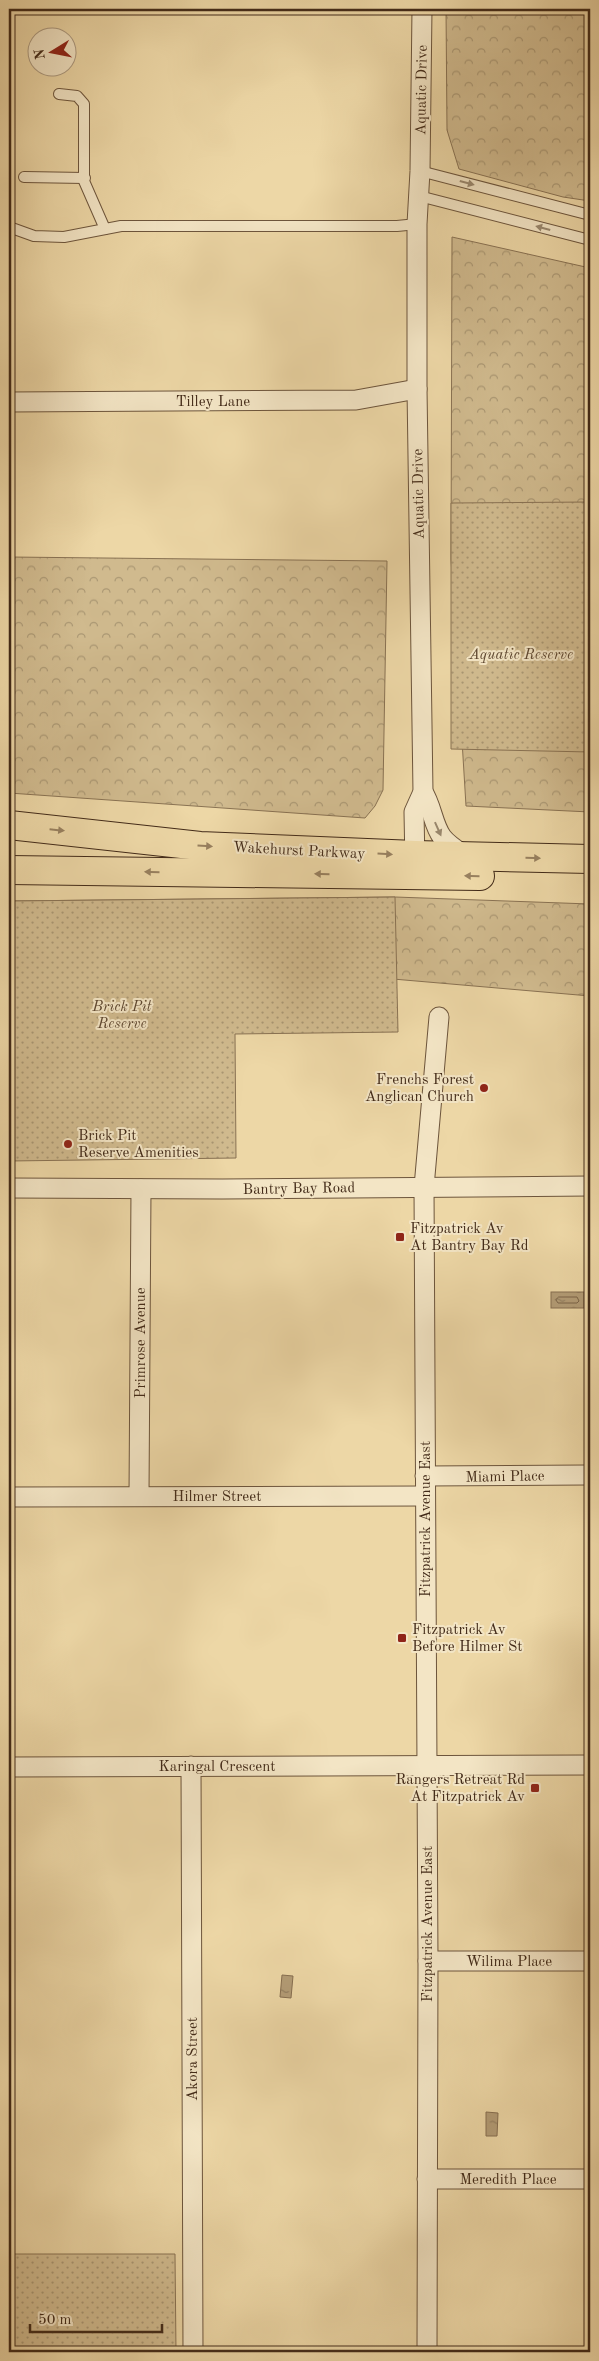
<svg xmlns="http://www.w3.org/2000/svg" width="599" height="2361" font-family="'Old Standard TT',serif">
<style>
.forest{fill:url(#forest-crowns);stroke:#897253}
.park{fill:url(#park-dots);stroke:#897253}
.water{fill:url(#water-ripples);stroke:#866e50}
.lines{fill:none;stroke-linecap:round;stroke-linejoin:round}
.shore{stroke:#7a6347;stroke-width:1}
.service-casing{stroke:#6d553c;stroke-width:12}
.minor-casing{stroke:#6d553c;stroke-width:21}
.primary-casing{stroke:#422a18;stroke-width:30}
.service{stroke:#f3e5c5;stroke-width:10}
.minor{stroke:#f3e5c5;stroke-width:19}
.primary{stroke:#edd7a6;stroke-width:28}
.oneway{fill:#9a886e}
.oneway2{fill:#98805f}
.poi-dot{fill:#8f2418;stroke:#f3e5c5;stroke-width:2}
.labels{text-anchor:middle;stroke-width:4;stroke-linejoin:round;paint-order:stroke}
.street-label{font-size:15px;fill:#422a18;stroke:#f3e5c5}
.park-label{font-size:15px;font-style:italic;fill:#5e4730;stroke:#f3e5c5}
.poi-label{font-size:15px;fill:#422a18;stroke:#f3e5c5;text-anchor:start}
</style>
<defs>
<pattern id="forest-crowns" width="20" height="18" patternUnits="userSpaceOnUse" patternTransform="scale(1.25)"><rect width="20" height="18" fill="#d0ba8e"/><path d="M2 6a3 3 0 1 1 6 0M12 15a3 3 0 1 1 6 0" fill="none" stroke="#aa9773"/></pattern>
<pattern id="park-dots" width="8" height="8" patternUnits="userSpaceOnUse" patternTransform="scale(1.25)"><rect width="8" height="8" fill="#d0ba8e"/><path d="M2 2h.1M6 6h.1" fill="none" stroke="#aa9773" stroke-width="1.8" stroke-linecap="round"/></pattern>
<pattern id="water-ripples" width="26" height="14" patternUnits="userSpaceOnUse" patternTransform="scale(1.25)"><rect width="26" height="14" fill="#b39c76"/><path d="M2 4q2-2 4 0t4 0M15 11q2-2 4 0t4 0" fill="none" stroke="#937f60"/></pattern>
</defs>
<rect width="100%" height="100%" fill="#edd7a6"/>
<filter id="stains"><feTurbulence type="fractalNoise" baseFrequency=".004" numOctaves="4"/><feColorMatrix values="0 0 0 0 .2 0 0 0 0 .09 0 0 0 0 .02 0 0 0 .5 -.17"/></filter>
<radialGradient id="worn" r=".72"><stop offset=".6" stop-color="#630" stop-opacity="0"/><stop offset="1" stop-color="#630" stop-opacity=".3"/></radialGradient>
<g class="forest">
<path d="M446,9h144v192l-27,-4 -104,-28 -12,-39z"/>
<path d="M452,237l138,31v544l-124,-6 -15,-247z"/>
<path d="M9,557l378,4 -4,229 -8,16 -10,12 -356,-25z"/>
<path d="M395,897l195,7v92l-348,-30 -233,-65z"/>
</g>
<g class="park">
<path d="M590,502v250l-139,-3v-246z"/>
<path d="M395,897l3,135 -163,2 1,124 -227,3v-260z"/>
<path d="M9,2254h166l1,98h-167z"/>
</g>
<g class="water">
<rect x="551" y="1292" width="33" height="16"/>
<path d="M282,1975l11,1 -2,22 -11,-1z"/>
<path d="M486,2112l12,1 -1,23h-11z"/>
</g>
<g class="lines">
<path class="shore" d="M559,1297h18l2,4 -2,2h-19l-2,-3z"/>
<defs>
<g id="service">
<path d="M59,94l18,2 7,8v77l21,48"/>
<path d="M420,171l170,44"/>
<path d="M24,177l61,1"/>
<path d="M419,196l171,44"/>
<path d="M9,227l25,9 30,1 57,-11h276l20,-2"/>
</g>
<g id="minor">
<path d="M9,402l347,-2 61,-11"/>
<path d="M423,792c9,14 10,33 19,45 6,8 16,14 25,20"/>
<path d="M415,865l-1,-53 9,-20 -6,-403v-165l3,-53 2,-162"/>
<path d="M9,1188l213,1 368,-3"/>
<path d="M425,1476l161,-1"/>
<path d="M139,1496l2,-307"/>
<path d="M9,1497l416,-1"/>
<path d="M191,1766l2,586"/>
<path d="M9,1767l581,-2"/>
<path d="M428,1961h162"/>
<path d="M427,2179h163"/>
<path d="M427,2352l1,-391 -4,-774 15,-170"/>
</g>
<g id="primary">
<path d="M9,825l191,21 215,9 175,4"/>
<path d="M9,870l471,6"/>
</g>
</defs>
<use href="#service" class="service-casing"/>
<use href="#minor" class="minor-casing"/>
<use href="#primary" class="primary-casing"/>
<use href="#service" class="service"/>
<use href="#minor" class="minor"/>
<use href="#primary" class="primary"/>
</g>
<defs><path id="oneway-solid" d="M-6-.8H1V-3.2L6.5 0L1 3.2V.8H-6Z" transform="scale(1.25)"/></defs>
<g class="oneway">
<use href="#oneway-solid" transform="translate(467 183) rotate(15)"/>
<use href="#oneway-solid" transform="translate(543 228) rotate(-165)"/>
<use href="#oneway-solid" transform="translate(438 829) rotate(66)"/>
</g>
<g class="oneway2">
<use href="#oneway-solid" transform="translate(57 830) rotate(6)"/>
<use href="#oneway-solid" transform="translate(205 846) rotate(3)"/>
<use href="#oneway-solid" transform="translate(385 854) rotate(3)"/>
<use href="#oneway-solid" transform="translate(533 858) rotate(1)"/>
<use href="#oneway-solid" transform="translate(152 872) rotate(-179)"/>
<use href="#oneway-solid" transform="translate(322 874) rotate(-179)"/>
<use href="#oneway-solid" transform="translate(472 876) rotate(-179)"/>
</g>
<g class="poi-dot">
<circle cx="484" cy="1088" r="5"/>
<circle cx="68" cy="1144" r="5"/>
<rect x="395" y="1232" width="10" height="10" rx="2.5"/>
<rect x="397" y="1633" width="10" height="10" rx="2.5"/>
<rect x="530" y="1783" width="10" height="10" rx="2.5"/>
</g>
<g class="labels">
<g class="street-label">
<text transform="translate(421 90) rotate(-89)" y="5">Aquatic Drive</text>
<text x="213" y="406">Tilley Lane</text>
<text transform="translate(418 494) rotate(-91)" y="5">Aquatic Drive</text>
<text transform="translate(299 850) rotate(3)" y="5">Wakehurst Parkway</text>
<text transform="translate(299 1188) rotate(-1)" y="5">Bantry Bay Road</text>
<text transform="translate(140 1343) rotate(-90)" y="5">Primrose Avenue</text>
<text transform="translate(505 1476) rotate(-1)" y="5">Miami Place</text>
<text x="217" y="1501">Hilmer Street</text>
<text transform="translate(425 1519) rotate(-90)" y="5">Fitzpatrick Avenue East</text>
<text x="217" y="1771">Karingal Crescent</text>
<text transform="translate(427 1924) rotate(-90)" y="5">Fitzpatrick Avenue East</text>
<text x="509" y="1966">Wilima Place</text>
<text transform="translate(192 2059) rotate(-90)" y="5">Akora Street</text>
<text x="508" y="2184">Meredith Place</text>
</g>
<g class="park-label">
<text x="521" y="659">Aquatic Reserve</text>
<text x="122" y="1011">Brick Pit<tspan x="122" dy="17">Reserve</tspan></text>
</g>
<g class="poi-label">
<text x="474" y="1084" text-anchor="end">Frenchs Forest<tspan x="474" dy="17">Anglican Church</tspan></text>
<text x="78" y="1140">Brick Pit<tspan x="78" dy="17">Reserve Amenities</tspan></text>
<text x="410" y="1233">Fitzpatrick Av<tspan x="410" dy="17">At Bantry Bay Rd</tspan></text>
<text x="412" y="1634">Fitzpatrick Av<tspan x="412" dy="17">Before Hilmer St</tspan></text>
<text x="525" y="1784" text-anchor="end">Rangers Retreat Rd<tspan x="525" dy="17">At Fitzpatrick Av</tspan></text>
</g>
</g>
<rect width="599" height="2361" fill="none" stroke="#edd7a6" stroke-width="30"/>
<rect x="10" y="10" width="579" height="2341" fill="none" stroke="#422a18" stroke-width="2.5"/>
<rect x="15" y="15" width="569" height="2331" fill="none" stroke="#422a18"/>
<g transform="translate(52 52) rotate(260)"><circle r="24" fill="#f3e5c5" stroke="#ac9a80"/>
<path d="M0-4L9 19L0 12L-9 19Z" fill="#8f2418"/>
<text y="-8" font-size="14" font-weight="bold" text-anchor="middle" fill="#422a18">N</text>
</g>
<path d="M30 2324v8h132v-8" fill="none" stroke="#422a18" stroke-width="2.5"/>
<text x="38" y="2324" font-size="15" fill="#422a18" stroke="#f3e5c5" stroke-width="4" paint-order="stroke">50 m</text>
<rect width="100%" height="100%" filter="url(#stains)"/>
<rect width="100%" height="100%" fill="url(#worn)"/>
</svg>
